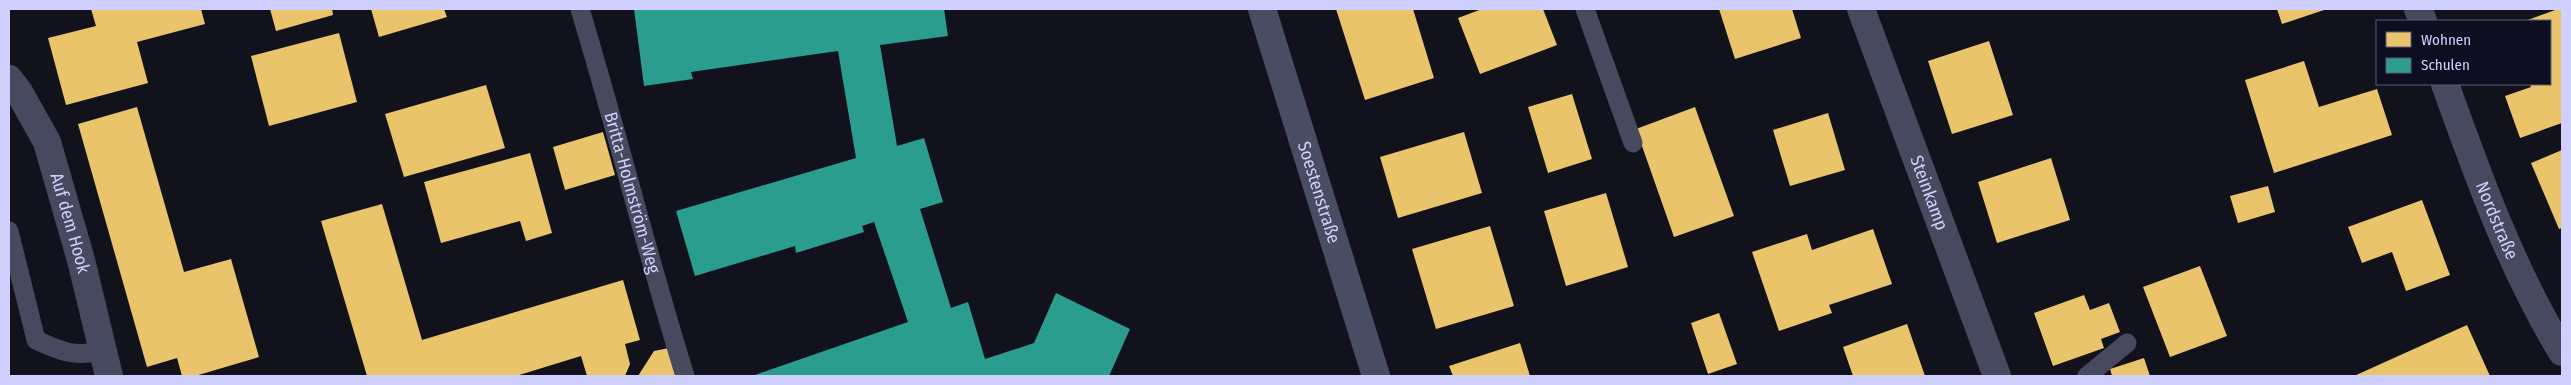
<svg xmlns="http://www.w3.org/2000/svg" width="2571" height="385" font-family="'Fira Sans Condensed',sans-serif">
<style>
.homes{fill:#e9c46a}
.schools{fill:#2a9d8f}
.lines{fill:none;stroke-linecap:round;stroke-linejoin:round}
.lane{stroke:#47495e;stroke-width:19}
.street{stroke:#47495e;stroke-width:28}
.secondary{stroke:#494d64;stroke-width:28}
.labels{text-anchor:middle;stroke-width:5;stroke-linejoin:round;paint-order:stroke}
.street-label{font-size:18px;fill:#cfd0fe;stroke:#0e0e21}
</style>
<rect width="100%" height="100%" fill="#12121d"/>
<g class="homes">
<path d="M91,9h110l4,15 -68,18 11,41 -82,22 -18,-67 48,-12z"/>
<path d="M270,9h62l1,6 -57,16z"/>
<path d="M371,9h73l3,8 -68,20z"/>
<path d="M1336,9h77l21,69 -69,22z"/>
<path d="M1482,9h61l14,36 -77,29 -22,-56z"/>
<path d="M1719,9h73l9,29 -66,21z"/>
<path d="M2277,9h50l-45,15z"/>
<path d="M2558,9h4v114l-42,15 -15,-42 26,-9 -1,-3h20v-63h-25z"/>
<path d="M339,33l18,69 -88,24 -18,-70z"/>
<path d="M1989,41l24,74 -61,19 -24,-73z"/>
<path d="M2304,61l15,46 58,-18 15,46 -118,38 -29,-93z"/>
<path d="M486,85l19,63 -101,29 -19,-63z"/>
<path d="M1572,94l20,65 -44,14 -20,-66z"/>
<path d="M137,107l47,165 47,-13 28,98 -64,19h-13l-5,-18 -30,9 -69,-243z"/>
<path d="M1695,107l39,109 -60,21 -38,-108z"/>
<path d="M1828,113l17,57 -55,16 -17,-56z"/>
<path d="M603,132l12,43 -50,15 -12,-43z"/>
<path d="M1464,132l18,61 -84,25 -18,-61z"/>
<path d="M2562,150v78l-3,1 -28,-66z"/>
<path d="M530,153l22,80 -26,8 -6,-20 -79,22 -17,-61z"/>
<path d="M2051,158l19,62 -73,23 -19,-61z"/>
<path d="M2268,186l7,26 -37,11 -8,-27z"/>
<path d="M1606,193l22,74 -62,19 -22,-75z"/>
<path d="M2422,200l28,75 -44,16 -14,-39 -30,11 -14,-36z"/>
<path d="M382,204l40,136 201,-60 17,60 -15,4 5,20 -5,12h-38l-6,-20 -65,20h-149l-46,-155z"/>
<path d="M1490,226l24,80 -78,23 -24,-80z"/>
<path d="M1873,229l19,55 -63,21 3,8 -53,18 -27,-79 55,-18 5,16z"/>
<path d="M2200,266l27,70 -57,21 -27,-70z"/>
<path d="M2084,295l6,15 19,-7 11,29 -19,7 3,9 -51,18 -19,-53z"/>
<path d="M1719,313l18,51 -29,10 -17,-51z"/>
<path d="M1907,324l18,52h-72l-10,-29z"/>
<path d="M2467,325l23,51h-136z"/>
<path d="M1520,343l10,33h-77l-4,-10z"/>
<path d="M669,348l7,28h-38l16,-25z"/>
<path d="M2144,358l6,18h-38l-2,-7z"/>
</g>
<path class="schools" d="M634,9h310l4,27 -68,9 17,101 27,-8 19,64 -23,7 31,99 17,-6 17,57 49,-16 22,-50 74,36 -21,47h-357l156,-54 -34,-100 -12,4 2,6 -68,21 -1,-7 -100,30 -19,-65 180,-53 -18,-107 -147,21 2,7 -49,7z"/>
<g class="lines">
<g class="lane">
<path id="s1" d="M580,9c37,122 67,245 105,367"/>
<path d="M1585,9l48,134"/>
<path d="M9,231l27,109c26,12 38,17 67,11"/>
<path d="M2087,376l40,-33"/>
</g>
<g class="street">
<path id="s2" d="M1861,9l136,367"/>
<path d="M2418,9l5,12"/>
<path id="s3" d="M9,79l10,13 28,50 34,118 28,116"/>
<path id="s4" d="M2445,84c33,92 66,184 117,268"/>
</g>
<path class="secondary" id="s5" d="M1262,9l114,367"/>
</g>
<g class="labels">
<g class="street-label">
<text dy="6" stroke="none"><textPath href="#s5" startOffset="192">Soestenstraße</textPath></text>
<text dy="6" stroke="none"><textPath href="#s2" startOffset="196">Steinkamp</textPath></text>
<text dy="6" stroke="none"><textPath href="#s1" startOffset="191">Britta-Holmström-Weg</textPath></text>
<text dy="6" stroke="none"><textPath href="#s4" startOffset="146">Nordstraße</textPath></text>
<text dy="6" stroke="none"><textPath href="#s3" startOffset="158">Auf dem Hook</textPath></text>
</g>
</g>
<rect width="2571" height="385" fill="none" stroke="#cfd0fe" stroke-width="20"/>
<rect x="2376" y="20" width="175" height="65" fill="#0e0e21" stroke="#5b5c79"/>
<rect x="2386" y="32" width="25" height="15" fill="#e9c46a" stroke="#5b5c79"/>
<text x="2421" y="45" font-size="15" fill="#cfd0fe">Wohnen</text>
<rect x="2386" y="58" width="25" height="15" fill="#2a9d8f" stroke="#5b5c79"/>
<text x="2421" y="70" font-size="15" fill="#cfd0fe">Schulen</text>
</svg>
